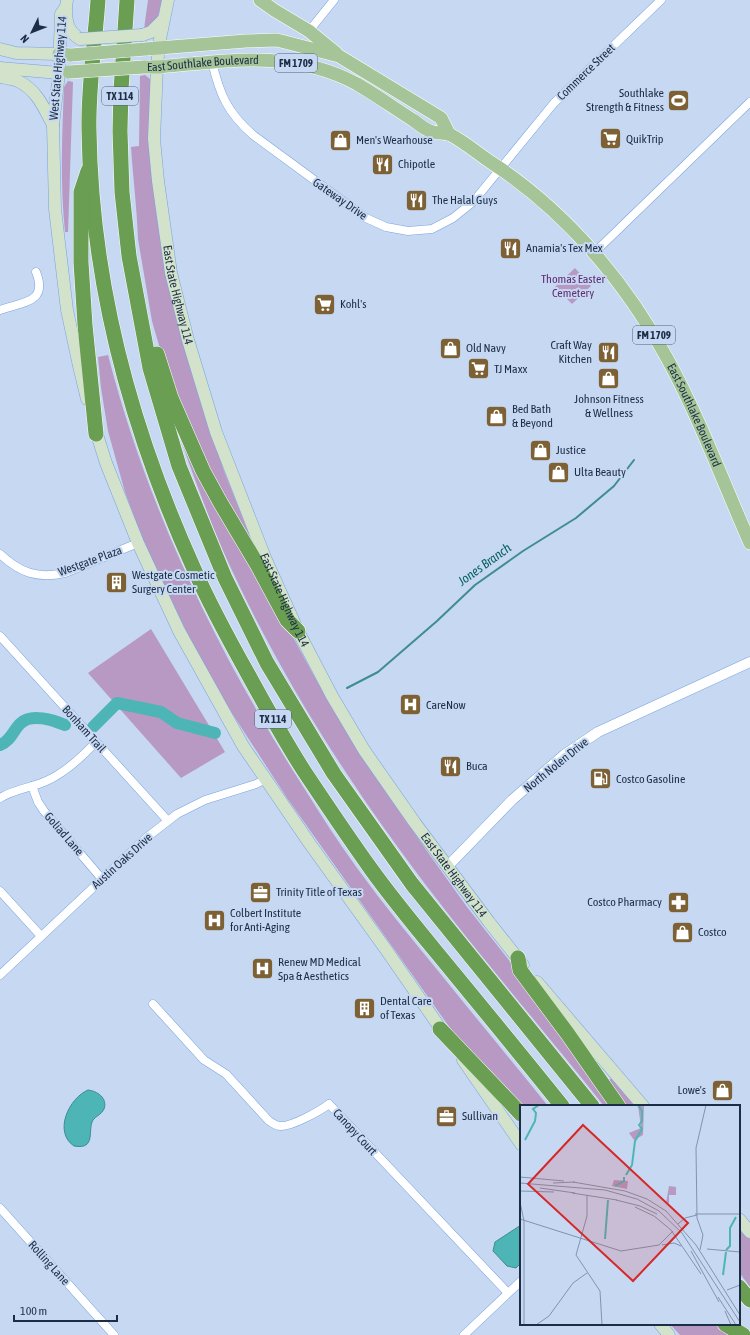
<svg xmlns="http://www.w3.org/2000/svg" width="750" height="1335" font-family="'Asap Condensed',sans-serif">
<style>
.green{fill:#b799c3}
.water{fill:#4eb5b7;stroke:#3f8c95}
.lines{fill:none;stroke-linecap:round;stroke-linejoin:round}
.stream{stroke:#3f8c95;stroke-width:2}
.river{stroke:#4eb5b7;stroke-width:12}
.minor-casing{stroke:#77a3e0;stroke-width:9}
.tertiary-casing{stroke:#77a3e0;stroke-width:11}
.secondary-casing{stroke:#77a3e0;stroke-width:13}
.primary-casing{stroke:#fff;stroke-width:14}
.motorway-casing{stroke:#fff;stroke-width:16}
.minor{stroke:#fff;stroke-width:8}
.tertiary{stroke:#fff;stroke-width:10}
.secondary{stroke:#d2e2cb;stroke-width:12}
.primary{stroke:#a5c598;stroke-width:13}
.motorway{stroke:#699e53;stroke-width:15}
.secondary-bridge-casing{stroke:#77a3e0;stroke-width:13;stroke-linecap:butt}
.primary-bridge-casing{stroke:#fff;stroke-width:14;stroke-linecap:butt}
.secondary-bridge{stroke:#d2e2cb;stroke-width:12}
.primary-bridge{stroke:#a5c598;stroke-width:13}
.labels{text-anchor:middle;stroke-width:4;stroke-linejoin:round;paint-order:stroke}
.shield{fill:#c6d8f2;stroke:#4f607a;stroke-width:1}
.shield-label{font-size:11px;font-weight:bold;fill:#1c2d46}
.street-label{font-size:12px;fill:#1c2d46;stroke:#c6d8f2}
.poi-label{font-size:12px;fill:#1c2d46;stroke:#c6d8f2;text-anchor:start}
.park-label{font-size:12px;fill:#612c72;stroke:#c6d8f2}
.water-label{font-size:13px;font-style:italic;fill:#076263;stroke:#c6d8f2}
.inset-river{fill:none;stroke:#4eb5b7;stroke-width:2}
.inset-road{fill:none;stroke:#8294ad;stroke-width:1}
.view{fill:#d62828;fill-opacity:0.15;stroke:#d62828;stroke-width:2}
.inset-edge{fill:none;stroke:#1c2d46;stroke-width:2}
</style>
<rect width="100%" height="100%" fill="#c6d8f2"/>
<g class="green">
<path d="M148,0h17l-10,23 -11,6z"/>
<path d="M145,75l5,4 2,75 61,284 11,33 30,75 -32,-49 -57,-131 -13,-45 -14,-82c-1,-31 -5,-61 -7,-92l8,-1 1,-70z"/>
<path d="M68,81l5,1 -5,150h-3c-5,-49 -3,-97 -1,-145z"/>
<path d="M575,268l16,18 -19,18 -17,-17z"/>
<path d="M108,355c40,155 110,299 196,433 17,27 34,54 53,80 26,36 54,70 82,104 36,45 73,89 109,134h-27l-66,-71 -168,-237 -59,-91 -34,-60 -30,-61 -22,-48 -17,-46 -17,-61 -7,-43 -3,-31z"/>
<path d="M174,418l139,256 37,64 42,63 37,53 38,53 60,76 88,123h-11c-69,-87 -142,-170 -207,-260 -64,-88 -122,-182 -168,-282 -21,-47 -39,-96 -55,-146z"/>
<path d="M151,629l74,123 -44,26 -93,-105z"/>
<path d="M613,1077l24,29h-14l-17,-24z"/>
<path d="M739,1226l11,13v48l-11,-15z"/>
<path d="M670,1324h49l9,11h-48z"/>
</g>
<g class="water">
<path d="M88,1090c9,1 20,8 16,19 -2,5 -8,7 -11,11 -6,10 4,30 -19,26 -21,-14 -5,-48 14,-56z"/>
<path d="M521,1225v38l-5,5 -9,-2 -14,-15 2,-9z"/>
</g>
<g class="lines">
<path class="stream" d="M347,688l31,-16 59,-51 38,-36 48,-34 53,-33 38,-32 20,-26"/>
<g class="river">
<path d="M93,727l24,-24 44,9 16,11 38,10"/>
<path d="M0,745c11,-4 13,-15 21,-22 10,-10 33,-3 44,2"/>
</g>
<defs>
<g id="minor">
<path d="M309,31l25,-31"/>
<path d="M212,62c8,33 15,50 41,73l113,83 20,9 22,4 24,-2 21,-11 20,-16 81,-99 107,-103"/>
<path d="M594,253l156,-151"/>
<path d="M0,310c20,-8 49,-6 36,-38"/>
<path d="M0,554c20,19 38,25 65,19l73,-30"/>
<path d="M0,636l168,185"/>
<path d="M32,786l6,16 6,9 58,68"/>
<path d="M0,798c13,-8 29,-10 44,-16 20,-8 37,-24 52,-40"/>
<path d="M0,891l41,45"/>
<path d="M0,975l146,-137 31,-24 28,-14 51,-16 10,-5"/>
<path d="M153,1004l51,56 22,14 43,47c4,2 7,5 11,5 11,1 40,-15 49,-22l179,189"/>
<path d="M0,1208l114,127"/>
<path d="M464,1335l57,-54"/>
</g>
<path id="tertiary" d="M447,867l65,-67 52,-45 34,-23 152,-70"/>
<g id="secondary">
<path d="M67,0l-1,7 -5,7 -2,59 -6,52 2,84 12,101 12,56 8,33"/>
<path id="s1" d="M168,0l-9,44 -2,23 -3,72 4,42 13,92 17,67 28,92 50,128 32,71 34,65 32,54 51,73 74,99 34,43"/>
<path d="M66,10c0,14 3,22 14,29"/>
<path d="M142,35l9,-3 12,-12"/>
<path d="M0,49l16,4 43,1"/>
<path d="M0,68l59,5"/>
<path d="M0,77c6,1 13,2 18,4 19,9 26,27 35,44"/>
<path d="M94,425l12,38 32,80 41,88 64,115 67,98 77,107 58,84"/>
<path d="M537,982l106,124"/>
<path d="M463,1060l58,84"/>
<path d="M739,1219l11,13"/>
<path d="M660,1324l9,11"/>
</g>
<g id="primary">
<path d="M260,0l14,10 35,21 27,22"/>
<path d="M146,49l100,-8 31,-1 62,16 102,62 8,16"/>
<path d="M59,54l12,1"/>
<path id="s2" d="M144,67h13c69,-6 135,-18 200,17 19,11 37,24 56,36 6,4 11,9 17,11 7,3 15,1 21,4 13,7 25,17 38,26 76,49 136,120 179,199 32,59 55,122 82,183"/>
</g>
<g id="motorway">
<path d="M98,0c-3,43 -10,87 -9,130 2,152 43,302 105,439 16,36 35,71 54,105 18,33 36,66 56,97 22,33 44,66 67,98 25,35 54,69 81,102 37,45 74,90 110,135"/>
<path d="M127,0l-6,90 -1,41 2,61 7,64 21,112 29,98 46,112 42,85 67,111 78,110 180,222"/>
<path d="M88,171l-7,21v70l4,63 11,109"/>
<path d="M157,354l14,44 32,73 17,31 38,64 29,54 11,11"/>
<path d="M518,958l2,12 47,63 51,73"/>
<path d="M440,1029l81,85"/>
<path d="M739,1287l11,13"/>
<path d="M725,1324l18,11"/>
</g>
</defs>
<use href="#minor" class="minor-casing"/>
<use href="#tertiary" class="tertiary-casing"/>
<use href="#secondary" class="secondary-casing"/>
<use href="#primary" class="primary-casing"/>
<use href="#motorway" class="motorway-casing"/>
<use href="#minor" class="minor"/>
<use href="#tertiary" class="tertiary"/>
<use href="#secondary" class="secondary"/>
<use href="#primary" class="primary"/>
<use href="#motorway" class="motorway"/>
<defs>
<path id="secondary-bridge" d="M80,39l62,-4"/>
<g id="primary-bridge">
<path d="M71,55l75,-6"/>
<path d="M69,72l75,-5"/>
</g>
</defs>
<use href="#secondary-bridge" class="secondary-bridge-casing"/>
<use href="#primary-bridge" class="primary-bridge-casing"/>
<use href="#secondary-bridge" class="secondary-bridge"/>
<use href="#primary-bridge" class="primary-bridge"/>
</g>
<defs>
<symbol id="stadium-square" viewBox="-11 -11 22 22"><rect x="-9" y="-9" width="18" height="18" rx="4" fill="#7d6033" stroke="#c6d8f2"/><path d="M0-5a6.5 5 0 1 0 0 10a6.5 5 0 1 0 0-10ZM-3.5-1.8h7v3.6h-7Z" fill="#fff"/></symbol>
<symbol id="supermarket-square" viewBox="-11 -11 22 22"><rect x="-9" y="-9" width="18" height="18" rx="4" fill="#7d6033" stroke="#c6d8f2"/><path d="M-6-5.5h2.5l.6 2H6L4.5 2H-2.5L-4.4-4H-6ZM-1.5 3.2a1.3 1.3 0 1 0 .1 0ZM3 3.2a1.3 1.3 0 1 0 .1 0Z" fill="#fff"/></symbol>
<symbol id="shop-square" viewBox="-11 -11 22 22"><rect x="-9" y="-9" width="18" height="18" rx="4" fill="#7d6033" stroke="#c6d8f2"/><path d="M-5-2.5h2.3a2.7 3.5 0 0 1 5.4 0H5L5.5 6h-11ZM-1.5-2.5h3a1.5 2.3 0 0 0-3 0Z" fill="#fff"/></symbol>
<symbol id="restaurant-square" viewBox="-11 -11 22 22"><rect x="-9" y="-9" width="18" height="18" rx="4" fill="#7d6033" stroke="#c6d8f2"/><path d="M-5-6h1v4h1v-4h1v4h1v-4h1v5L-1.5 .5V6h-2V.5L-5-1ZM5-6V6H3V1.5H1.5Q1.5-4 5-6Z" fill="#fff"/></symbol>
<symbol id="building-square" viewBox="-11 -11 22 22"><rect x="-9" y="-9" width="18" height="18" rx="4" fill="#7d6033" stroke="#c6d8f2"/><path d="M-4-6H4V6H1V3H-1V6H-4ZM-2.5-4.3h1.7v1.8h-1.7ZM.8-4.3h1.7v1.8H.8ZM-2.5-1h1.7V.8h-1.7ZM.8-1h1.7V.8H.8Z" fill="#fff"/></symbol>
<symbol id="hospital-square" viewBox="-11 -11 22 22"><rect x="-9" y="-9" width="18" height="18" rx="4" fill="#7d6033" stroke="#c6d8f2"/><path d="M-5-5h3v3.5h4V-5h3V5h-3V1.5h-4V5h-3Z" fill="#fff"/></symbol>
<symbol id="fuel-square" viewBox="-11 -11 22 22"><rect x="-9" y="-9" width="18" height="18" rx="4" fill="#7d6033" stroke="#c6d8f2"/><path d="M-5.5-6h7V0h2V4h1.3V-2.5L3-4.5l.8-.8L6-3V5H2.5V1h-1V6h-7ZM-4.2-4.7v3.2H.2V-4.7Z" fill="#fff"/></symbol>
<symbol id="office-square" viewBox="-11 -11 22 22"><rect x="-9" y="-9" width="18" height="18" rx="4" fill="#7d6033" stroke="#c6d8f2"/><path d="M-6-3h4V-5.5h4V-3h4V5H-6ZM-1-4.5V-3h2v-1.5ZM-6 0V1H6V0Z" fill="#fff"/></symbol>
<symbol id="pharmacy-square" viewBox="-11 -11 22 22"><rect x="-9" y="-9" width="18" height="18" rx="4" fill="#7d6033" stroke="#c6d8f2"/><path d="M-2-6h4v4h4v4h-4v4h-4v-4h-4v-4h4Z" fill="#fff"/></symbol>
</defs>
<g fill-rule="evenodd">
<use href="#stadium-square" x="666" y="88" width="25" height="25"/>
<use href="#supermarket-square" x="598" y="126" width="25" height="25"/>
<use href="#shop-square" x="328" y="128" width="25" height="25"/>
<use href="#restaurant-square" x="370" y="152" width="25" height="25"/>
<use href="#restaurant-square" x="404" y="188" width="25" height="25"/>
<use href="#restaurant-square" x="498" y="236" width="25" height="25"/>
<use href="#supermarket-square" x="312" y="292" width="25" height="25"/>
<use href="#shop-square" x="438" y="336" width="25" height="25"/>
<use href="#restaurant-square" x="596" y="340" width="25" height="25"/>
<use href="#supermarket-square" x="466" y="356" width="25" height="25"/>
<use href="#shop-square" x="596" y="366" width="25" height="25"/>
<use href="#shop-square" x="484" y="404" width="25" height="25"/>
<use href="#shop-square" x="528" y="438" width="25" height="25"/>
<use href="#shop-square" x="546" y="460" width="25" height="25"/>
<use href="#building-square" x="104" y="570" width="25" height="25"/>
<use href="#hospital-square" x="398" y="692" width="25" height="25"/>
<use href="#restaurant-square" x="438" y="754" width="25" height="25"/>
<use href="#fuel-square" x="588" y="766" width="25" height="25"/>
<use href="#office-square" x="248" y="880" width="25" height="25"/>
<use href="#pharmacy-square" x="666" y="890" width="25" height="25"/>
<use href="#hospital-square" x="202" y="908" width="25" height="25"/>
<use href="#shop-square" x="670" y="920" width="25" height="25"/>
<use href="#hospital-square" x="250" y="956" width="25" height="25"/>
<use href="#building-square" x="352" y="996" width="25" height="25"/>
<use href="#shop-square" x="710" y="1078" width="25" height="25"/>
<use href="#office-square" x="434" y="1104" width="25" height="25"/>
</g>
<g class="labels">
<g class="shield">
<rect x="275" y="54" width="42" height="18" rx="3"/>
<rect x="102" y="87" width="36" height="18" rx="3"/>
<rect x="633" y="326" width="42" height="18" rx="3"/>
<rect x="255" y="710" width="36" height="18" rx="3"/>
</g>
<g class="shield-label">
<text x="296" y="67">FM 1709</text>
<text x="120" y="100">TX 114</text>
<text x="654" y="339">FM 1709</text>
<text x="273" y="723">TX 114</text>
</g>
<g class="street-label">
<text dy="4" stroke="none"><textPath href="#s2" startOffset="59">East Southlake Boulevard</textPath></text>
<text transform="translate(58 68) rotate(-85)" y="4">West State Highway 114</text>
<text transform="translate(586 72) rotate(-44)" y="4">Commerce Street</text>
<text transform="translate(340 199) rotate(35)" y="4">Gateway Drive</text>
<text dy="4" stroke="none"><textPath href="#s1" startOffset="298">East State Highway 114</textPath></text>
<text dy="4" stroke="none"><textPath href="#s2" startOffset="703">East Southlake Boulevard</textPath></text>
<text transform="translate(90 561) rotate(-20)" y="4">Westgate Plaza</text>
<text dy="4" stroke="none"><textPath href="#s1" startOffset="622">East State Highway 114</textPath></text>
<text transform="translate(84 729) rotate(48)" y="4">Bonham Trail</text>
<text transform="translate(556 765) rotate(-39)" y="4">North Nolen Drive</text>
<text transform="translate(64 834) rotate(49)" y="4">Goliad Lane</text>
<text transform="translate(122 861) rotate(-42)" y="4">Austin Oaks Drive</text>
<text dy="4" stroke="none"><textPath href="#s1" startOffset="946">East State Highway 114</textPath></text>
<text transform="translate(355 1132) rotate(47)" y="4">Canopy Court</text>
<text transform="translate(49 1263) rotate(48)" y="4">Rolling Lane</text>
</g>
<g class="poi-label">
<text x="664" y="97" text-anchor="end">Southlake<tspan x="664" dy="14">Strength &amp; Fitness</tspan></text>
<text x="626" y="143">QuikTrip</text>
<text x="356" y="144">Men's Wearhouse</text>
<text x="398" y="168">Chipotle</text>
<text x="432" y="204">The Halal Guys</text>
<text x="526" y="252">Anamia's Tex Mex</text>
<text x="340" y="308">Kohl's</text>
<text x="592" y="349" text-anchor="end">Craft Way<tspan x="592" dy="14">Kitchen</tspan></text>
<text x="466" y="352">Old Navy</text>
<text x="494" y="373">TJ Maxx</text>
<text x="609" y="403" text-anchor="middle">Johnson Fitness<tspan x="609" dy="14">&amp; Wellness</tspan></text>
<text x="512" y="413">Bed Bath<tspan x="512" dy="14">&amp; Beyond</tspan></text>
<text x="556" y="454">Justice</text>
<text x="574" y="476">Ulta Beauty</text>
<text x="132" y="579">Westgate Cosmetic<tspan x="132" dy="14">Surgery Center</tspan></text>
<text x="426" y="709">CareNow</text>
<text x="466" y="770">Buca</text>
<text x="616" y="783">Costco Gasoline</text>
<text x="276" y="896">Trinity Title of Texas</text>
<text x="662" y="906" text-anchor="end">Costco Pharmacy</text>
<text x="230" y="917">Colbert Institute<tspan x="230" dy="14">for Anti-Aging</tspan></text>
<text x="698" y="936">Costco</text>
<text x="278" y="966">Renew MD Medical<tspan x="278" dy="14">Spa &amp; Aesthetics</tspan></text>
<text x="380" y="1005">Dental Care<tspan x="380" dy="14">of Texas</tspan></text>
<text x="706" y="1094" text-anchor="end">Lowe's</text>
<text x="462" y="1120">Sullivan</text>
</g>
<g class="park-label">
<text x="573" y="283">Thomas Easter<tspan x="573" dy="14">Cemetery</tspan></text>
</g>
<g class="water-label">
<text transform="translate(484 564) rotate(-36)" y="5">Jones Branch</text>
</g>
</g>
<g transform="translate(520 1105)">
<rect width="220" height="220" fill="#c6d8f2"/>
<path d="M118,0h6l-1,30 -9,5 -5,-7 12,-5zM94,75l14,1 -1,8 -15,-3zM149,81l7,1v8h-7v8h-3z" fill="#b799c3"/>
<path class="inset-river" d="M5,35l10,-19 1,-8 -3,-4 6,-4M106,70l6,-10 3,-24 7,-12 -3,-4 3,-4v-10l-4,-6M95,81l9,-5v-4M85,134l3,-39M206,145l4,-4v-18l6,-11M203,170l3,-23"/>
<path class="inset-road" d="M0,72l44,4M53,77l52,9 22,8 19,12 30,34 44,70M0,78l85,7 32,9 22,12 23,22 58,89M33,78l22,-1M20,83l35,5M0,86l34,1M52,88l45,7M67,90v21l-11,39 24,36 2,34M96,95l24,6 17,8M0,97l4,19v104M115,102l19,9 17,14 30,44M175,109h45M0,114l101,32 38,-6 14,-14M158,119l7,-6 12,-3M142,140l12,-2 7,3M187,144l33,3M180,145l3,-15 -6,-17 -1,-70 10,-43M171,146l28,51M207,185l13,-5M198,192l18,28M205,206l6,14M16,220l13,-9 24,-33 14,-10"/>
<path class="view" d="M63,20l105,98 -55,58 -105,-97z"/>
<rect width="220" height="220" class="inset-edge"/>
</g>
<g transform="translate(32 32) rotate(227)" stroke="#c6d8f2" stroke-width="3" paint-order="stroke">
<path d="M0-3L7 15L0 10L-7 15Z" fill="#1c2d46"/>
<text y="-6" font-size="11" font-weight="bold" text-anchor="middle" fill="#1c2d46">N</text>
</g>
<path d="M14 1315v6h103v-6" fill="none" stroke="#1c2d46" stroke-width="2"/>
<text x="20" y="1315" font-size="12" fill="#1c2d46" stroke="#c6d8f2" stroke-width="3" paint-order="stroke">100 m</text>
</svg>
